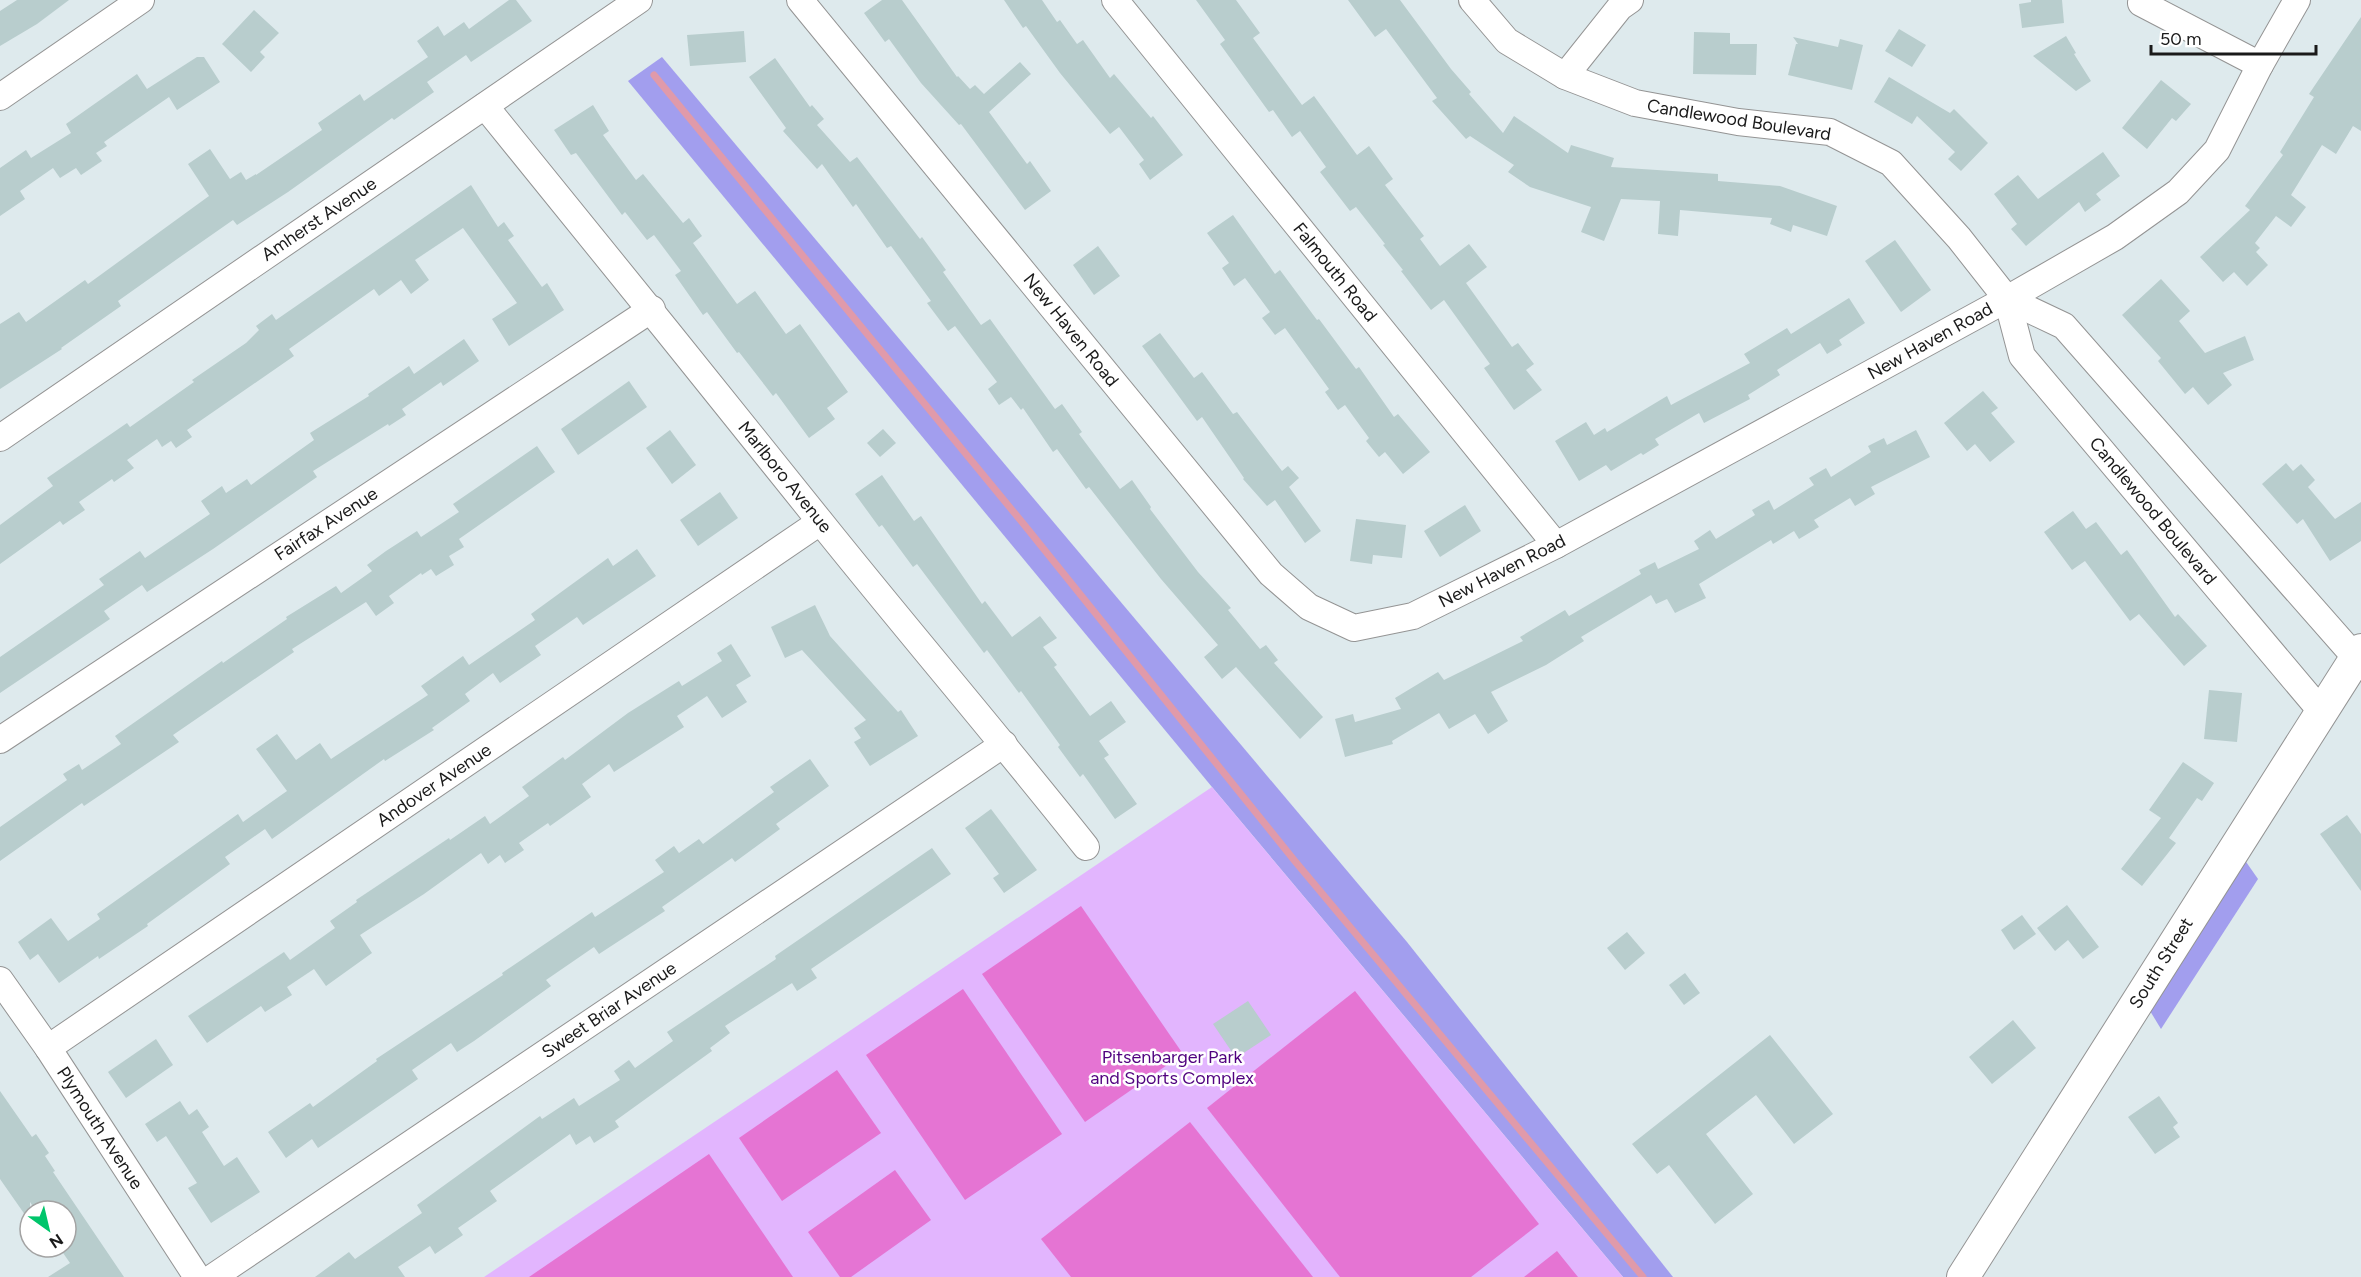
<svg xmlns="http://www.w3.org/2000/svg" width="2361" height="1277" font-family="Figtree,sans-serif">
<style>
.grass{fill:#a29eee}
.park{fill:#e2b5fe}
.pitch{fill:#e574d3}
.lines{fill:none;stroke-linecap:round;stroke-linejoin:round}
.stream{stroke:#e09aaa;stroke-width:7}
.building{fill:#b8cdcd}
.minor-casing{stroke:#949494;stroke-width:28}
.tertiary-casing{stroke:#949494;stroke-width:34}
.minor{stroke:#fff;stroke-width:26}
.tertiary{stroke:#fff;stroke-width:32}
.labels{text-anchor:middle;stroke-width:5;stroke-linejoin:round;paint-order:stroke}
.street-label{font-size:18px;fill:#1a1a1a;stroke:#fff}
.park-label{font-size:18px;fill:#50027f;stroke:#fff}
</style>
<rect width="100%" height="100%" fill="#deeaed"/>
<g class="grass">
<path d="M662,57l745,885 266,335h-50l-411,-490 -584,-706z"/>
<path d="M2235,846l23,33 -97,150 -20,-33z"/>
</g>
<path class="park" d="M1212,787l411,490h-1139z"/>
<g class="pitch">
<path d="M1081,906l102,148 -98,68 -103,-148z"/>
<path d="M963,989l99,145 -97,66 -99,-145z"/>
<path d="M1355,991l184,233 -68,53h-131l-133,-169z"/>
<path d="M837,1070l44,63 -99,68 -43,-63z"/>
<path d="M1190,1122l123,155h-242l-30,-38z"/>
<path d="M709,1154l84,123h-264z"/>
<path d="M895,1170l36,50 -80,57h-11l-32,-45z"/>
<path d="M1557,1251l21,26h-54z"/>
</g>
<g class="lines">
<path class="stream" d="M654,75l372,452 268,333 349,417"/>
</g>
<g class="building">
<path d="M17,0h52l-32,24 -37,22v-35z"/>
<path d="M509,0h7l16,21 -61,41 -5,-7 -39,27 7,10 -40,28 -2,-2 -104,74 -51,33 -4,-5 -53,37 -62,44 3,5 -60,42 1,1 -62,40v-65l19,-12 7,10 59,-42 3,4 121,-88 -21,-32 22,-15 20,30 11,-7 5,8 10,-6v1l66,-45 -4,-7 42,-29 4,7 64,-44 -11,-16 21,-15 6,10 20,-14 5,7z"/>
<path d="M882,0h20l55,77 1,-1 12,13 5,-4 9,9 36,-32 11,12 -42,38 38,52 3,-3 21,30 -26,19 -64,-86 -2,1 -38,-42 -32,-44 -4,3 -21,-29z"/>
<path d="M1004,0h38l15,22 3,-2 17,24 6,-4 27,38 4,-4 37,44 2,-2 30,39 -33,25 -11,-16 5,-4 -25,-33 -9,7 -50,-61 -34,-47 -3,2z"/>
<path d="M1196,0h40l24,33 -7,5 49,67 12,-9 43,59 12,-9 24,33 -8,6 39,51 -4,3 20,27 29,-22 18,23 -21,16 46,64 6,-4 16,21 -8,6 16,20 -28,20 -30,-42 6,-4 -46,-64 -13,10 -30,-39 2,-1 -20,-25 2,-1 -29,-37 -6,4 -30,-39 6,-5 -26,-36 -8,6 -19,-27 -4,2 -49,-68 5,-4z"/>
<path d="M1348,0h52l51,69 20,23 -2,2 34,39 11,-17 54,37 3,-8 43,13 -3,9 107,7v7l62,5 57,20 -10,30 -34,-11 -2,7 -21,-8 2,-6 -92,-8 -2,26 -20,-2 2,-33 -39,-2 -17,42 -23,-9 10,-25 -61,-20 -22,-15 6,-7 -44,-29 -4,3 -34,-38 5,-3 -51,-69 -11,8z"/>
<path d="M2031,0h31l2,23 -42,5 -3,-24 12,-2z"/>
<path d="M254,10l25,23 -19,19 5,5 -14,15 -29,-28z"/>
<path d="M2361,17v114l-8,-5 -17,28 -14,-9 -31,50 15,12 -15,20 -15,-11 -21,27 5,5 -4,4 12,13 -21,21 -13,-14 -11,10 -23,-25 50,-47 -5,-4 38,-51 -3,-3 34,-55 -5,-3z"/>
<path d="M1899,29l27,16 -14,22 -27,-16z"/>
<path d="M744,31l2,31 -56,4 -3,-31z"/>
<path d="M1694,32l36,1v11h27l-1,31 -63,-1z"/>
<path d="M2066,36l10,17 -2,1 17,27 -15,10 -43,-35z"/>
<path d="M1793,37l45,10 2,-8 23,6 -11,45 -64,-15 8,-31h2z"/>
<path d="M197,57h7l16,25 -43,28 -8,-13 -65,45 3,4 -11,7 6,8 -21,14 -5,-7 -16,10 -7,-10 -33,23 5,8 -25,17v-48l26,-18 5,8 40,-25 -5,-9 71,-50 10,15z"/>
<path d="M775,58l35,49 2,-2 12,14 -7,6 33,37 7,-5 63,82 2,-2 24,33 -3,2 38,53 9,-6 65,90 7,-5 20,28 -3,2 41,55 12,-9 19,27 -1,2 48,63 33,36 -3,2 32,39 6,-4 12,15 -4,3 49,54 -23,22 -64,-72 -14,12 -18,-22 14,-12 -57,-66 -72,-92 -3,2 -29,-40 -4,3 -30,-44 -2,2 -10,-13 -12,8 -11,-16 9,-7 -42,-56 -7,5 -21,-28 4,-2 -40,-55 -4,2 -31,-44 -3,3 -31,-43 -5,5 -34,-38 3,-3 -37,-51z"/>
<path d="M1889,77l61,36 4,-4 34,34 -27,28 -13,-12 7,-7 -38,-36 -5,8 -38,-22z"/>
<path d="M2161,80l30,24 -15,17 -4,-3 -25,31 -25,-21z"/>
<path d="M593,105l16,26 -6,4 33,45 7,-6 40,49 6,-5 13,18 -9,7 44,61 18,-13 31,43 14,-10 48,68 -21,16 8,11 -26,19 -33,-45 -3,3 -34,-44 -2,1 -30,-41 -4,3 -28,-40 6,-4 -27,-36 -7,5 -22,-28 -3,3 -46,-62 -5,2 -17,-25z"/>
<path d="M2103,152l17,24 -24,18 5,6 -16,12 -6,-10 -53,44 -15,-17 6,-5 -23,-30 24,-19 20,24z"/>
<path d="M471,185l27,42 6,-5 10,14 -6,4 34,47 5,-4 17,27 -55,36 -17,-27 25,-16 -54,-75 -48,32 14,20 -18,14 -10,-14 -22,16 -5,-7 -85,60 5,7 -107,74 5,7 -16,11 -5,-7 -9,6 -5,-8 -30,21 7,8 -20,14 -2,-3 -33,23 6,8 -22,15 -3,-4 -60,43v-39l53,-39 -6,-8 80,-55 3,4 64,-45 -2,-2 54,-37 13,-13 -3,-4 16,-12 4,6z"/>
<path d="M1233,215l42,59 5,-4 37,50 2,-1 37,50 3,-2 35,50 4,-3 32,38 -27,22 -18,-22 -6,5 -13,-16 3,-3 -24,-33 -7,5 -13,-18 4,-3 -44,-61 -10,7 -13,-17 8,-6 -25,-34 -11,8 -12,-18 7,-5 -22,-30z"/>
<path d="M1895,240l36,50 -30,22 -36,-51z"/>
<path d="M1098,246l22,30 -26,19 -21,-30z"/>
<path d="M2161,279l29,32 -11,10 26,32 40,-17 9,24 -31,13 9,12 -24,20 -15,-18 -8,7 -27,-33 3,-3 -39,-43z"/>
<path d="M1849,298l16,25 -26,17 3,5 -15,9 -7,-11 -43,27 3,5 -32,20 2,4 -46,24 -5,-10 -44,26 4,6 -16,10 -2,-2 -30,18 -5,-6 -27,16 -24,-40 31,-19 8,13 11,-7 2,4 60,-36 4,9 79,-42 -6,-9 43,-26 4,6z"/>
<path d="M1160,333l34,45 8,-6 31,42 4,-2 45,59 6,-5 11,12 -10,9 32,44 -16,12 -30,-43 -8,6 -24,-27 1,-1 -42,-61 -5,4 -55,-75z"/>
<path d="M464,339l15,22 -36,25 -2,-4 -39,27 4,6 -17,11 -1,-2 -75,47 4,6 -104,72 -66,43 -5,-7 -38,26 6,8 -110,74v-36l104,-72 -5,-6 41,-28 5,7 65,-44 -9,-13 21,-15 4,7 21,-14 4,6 63,-45 -4,-7 59,-37 -1,-2 41,-28 5,8z"/>
<path d="M629,381l18,26 -69,48 -17,-26z"/>
<path d="M1983,391l15,17 -7,5 24,29 -25,20 -15,-18 -8,7 -23,-28z"/>
<path d="M883,429l13,14 -16,14 -13,-14z"/>
<path d="M670,430l26,35 -24,19 -26,-36z"/>
<path d="M1916,430l14,27 -59,30 4,7 -20,12 -5,-8 -36,22 5,7 -20,12 -5,-8 -21,13 -2,-4 -72,44 7,14 -31,15 -8,-14 -11,5 -5,-9 -70,42 3,4 -38,24 -55,27 17,29 -20,13 -13,-20 -26,15 -10,-16 -47,28 1,3 -48,13 -10,-38 18,-5 2,8 46,-13 -6,-11 43,-26 6,8 79,-39 -3,-4 45,-27 4,6 72,-42 -2,-4 16,-8 3,7 41,-20 -5,-8 16,-11 6,9 39,-24 -3,-5 17,-10 5,10 40,-25 -5,-7 17,-10 5,9 40,-25 -3,-6 16,-8 3,7z"/>
<path d="M537,446l18,26 -96,67 5,8 -15,9 5,9 -18,11 -5,-7 -9,6 -1,-2 -32,23 5,7 -18,13 -10,-14 -74,47 2,3 -121,83 6,7 -95,64 -2,-3 -82,58v-34l67,-47 -4,-6 16,-10 3,6 39,-26 -6,-8 107,-75 1,2 64,-44 -1,-2 50,-31 5,7 31,-22 -5,-6 19,-14 31,-20 4,6 38,-25 -6,-8z"/>
<path d="M2286,463l7,8 8,-7 14,16 -7,7 27,32 26,-17v39l-31,20 -27,-42 -6,5 -35,-40z"/>
<path d="M882,475l32,46 7,-5 61,88 3,-3 27,36 28,-21 17,22 -14,9 14,18 -3,2 36,49 21,-15 15,21 -27,19 10,14 -5,3 33,46 -22,15 -32,-45 -3,3 -22,-30 2,-2 -39,-54 -2,2 -32,-43 -3,3 -67,-89 -4,3 -31,-42 -3,2 -24,-33z"/>
<path d="M720,492l18,26 -40,28 -18,-26z"/>
<path d="M1465,505l16,26 -41,26 -16,-26z"/>
<path d="M2073,511l13,18 10,-7 25,33 6,-5 48,67 3,-3 29,32 -23,20 -45,-52 -9,7 -45,-60 -13,9 -28,-38z"/>
<path d="M1356,519l50,6 -4,33 -29,-3 -1,9 -22,-3z"/>
<path d="M637,549l19,27 -73,49 -6,-8 -42,29 6,9 -41,28 -7,-10 -28,21 5,7 -38,27 2,2 -49,31 -1,-2 -112,80 -7,-10 -40,28 5,7 -83,60 1,2 -49,33 -1,-3 -39,27 -21,-29 -8,6 -12,-18 33,-24 17,23 32,-22 -3,-5 141,-100 5,8 44,-31 -31,-42 21,-15 19,26 24,-17 11,16 97,-64 -7,-9 42,-30 6,9 66,-45 -4,-6 77,-56 5,8z"/>
<path d="M815,605l15,31 68,76 3,-2 17,26 -48,30 -16,-24 7,-4 -7,-10 12,-8 -64,-70 -17,8 -14,-31z"/>
<path d="M731,644l20,32 -15,9 11,17 -25,16 -15,-22 -30,20 7,11 -70,45 -5,-8 -27,20 9,13 -41,29 -2,-3 -29,20 5,7 -19,13 -5,-8 -12,9 -7,-11 -57,41 -64,41 12,18 -46,33 -12,-17 -27,18 5,8 -27,17 -4,-6 -54,37 -19,-27 96,-64 6,8 45,-32 -5,-7 27,-19 -1,-2 93,-62 1,2 35,-24 5,8 39,-28 -7,-9 41,-30 2,3 63,-47 51,-32 3,5 40,-25 -5,-8z"/>
<path d="M2209,690l33,3 -5,49 -33,-3z"/>
<path d="M810,759l19,27 -53,38 4,5 -45,33 -3,-4 -70,49 3,4 -66,43 -5,-7 -48,33 5,6 -77,55 -17,11 -6,-9 -39,27 6,9 -100,69 -6,-9 -26,19 -18,-26 42,-29 3,4 64,-46 -1,-2 127,-84 -1,-2 90,-61 3,5 69,-45 -9,-12 19,-14 5,7 20,-14 4,5 71,-52 -4,-5z"/>
<path d="M2183,762l31,21 -12,18 -5,-3 -28,40 7,5 -34,43 -21,-17 40,-51 -12,-8z"/>
<path d="M991,809l46,61 -33,23 -11,-15 6,-4 -34,-46z"/>
<path d="M2347,815l14,19v57l-41,-57z"/>
<path d="M932,848l19,26 -140,95 6,9 -20,13 -5,-8 -67,43 5,7 -20,15 2,3 -97,70 4,6 -25,16 -4,-7 -14,9 -6,-11 -80,57 7,10 -39,27 5,7 -28,19 -5,-8 -32,21 7,10h-90l34,-25 6,7 67,-46 -5,-8 123,-89 2,3 32,-21 5,8 41,-26 -6,-9 15,-11 6,8 38,-27 -6,-9 109,-73 -1,-3z"/>
<path d="M2067,905l32,42 -16,12 -15,-19 -13,11 -18,-23z"/>
<path d="M2022,915l14,19 -22,16 -13,-20z"/>
<path d="M1627,932l18,21 -20,17 -18,-22z"/>
<path d="M1685,973l15,20 -16,12 -15,-20z"/>
<path d="M1248,1001l23,34 -35,23 -23,-34z"/>
<path d="M2013,1020l23,28 -44,36 -23,-27z"/>
<path d="M1770,1035l63,79 -39,30 -38,-49 -50,39 47,60 -38,30 -46,-59 -12,9 -25,-30z"/>
<path d="M156,1039l17,26 -47,33 -18,-26z"/>
<path d="M0,1091l32,46 4,-3 13,19 -4,3 10,15 -2,1 71,105h-76l22,-14 -11,-16h7v-36h-30l-6,-9v20l-30,-43z"/>
<path d="M2159,1096l19,27 -5,4 7,10 -25,17 -27,-37z"/>
<path d="M180,1101l9,14 8,-6 12,18 -7,5 22,34 13,-9 23,35 -49,31 -23,-35 9,-5 -31,-47 -9,6 -12,-18z"/>
</g>
<g class="lines">
<defs>
<g id="minor">
<path d="M800,0l471,574 38,33 45,21 59,-12 143,-71 451,-246 108,-62 63,-45 39,-42 43,-85 37,-65"/>
<path d="M1115,0l441,545"/>
<path d="M1472,0l35,41 58,35 70,27 103,19 92,10 61,31 68,75 48,61 15,57 299,355"/>
<path d="M2141,3l119,62"/>
<path d="M1565,76l55,-69 10,-7"/>
<path d="M0,97l141,-97"/>
<path d="M485,106c112,137 223,276 334,414 88,110 179,216 267,327"/>
<path d="M2007,299l57,27 292,332"/>
<path d="M0,438l639,-438"/>
<path d="M0,740l652,-431"/>
<path d="M0,980l48,68 149,229"/>
<path d="M48,1048l772,-526"/>
<path d="M213,1277l791,-533"/>
</g>
<path id="tertiary" d="M1963,1277l398,-627"/>
</defs>
<use href="#minor" class="minor-casing"/>
<use href="#tertiary" class="tertiary-casing"/>
<use href="#minor" class="minor"/>
<use href="#tertiary" class="tertiary"/>
</g>
<g class="labels">
<g class="street-label">
<text transform="translate(1739 120) rotate(9)" y="6">Candlewood Boulevard</text>
<text transform="translate(319 219) rotate(-34)" y="6">Amherst Avenue</text>
<text transform="translate(1335 272) rotate(51)" y="6">Falmouth Road</text>
<text transform="translate(1071 330) rotate(51)" y="6">New Haven Road</text>
<text transform="translate(1930 341) rotate(-29)" y="6">New Haven Road</text>
<text transform="translate(785 477) rotate(51)" y="6">Marlboro Avenue</text>
<text transform="translate(2153 511) rotate(50)" y="6">Candlewood Boulevard</text>
<text transform="translate(326 524) rotate(-33)" y="6">Fairfax Avenue</text>
<text transform="translate(1502 571) rotate(-27)" y="6">New Haven Road</text>
<text transform="translate(434 785) rotate(-34)" y="6">Andover Avenue</text>
<text transform="translate(2161 963) rotate(-58)" y="6">South Street</text>
<text transform="translate(609 1010) rotate(-34)" y="6">Sweet Briar Avenue</text>
<text transform="translate(100 1128) rotate(57)" y="6">Plymouth Avenue</text>
</g>
<g class="park-label">
<text x="1172" y="1063">Pitsenbarger Park<tspan x="1172" dy="21">and Sports Complex</tspan></text>
</g>
</g>
<g transform="translate(48 1229) rotate(146)"><circle r="28" fill="#ffffff" stroke="#a3a3a3" stroke-width="1.5"/>
<path d="M0-4.5L10 22L0 15L-10 22Z" fill="#00c56b"/>
<text y="-9" font-size="16" font-weight="bold" text-anchor="middle" fill="#1a1a1a">N</text>
</g>
<path d="M2151 45v9h165v-9" fill="none" stroke="#1a1a1a" stroke-width="3"/>
<text x="2160" y="45" font-size="18" fill="#1a1a1a" stroke="#ffffff" stroke-width="4.5" paint-order="stroke">50 m</text>
</svg>
